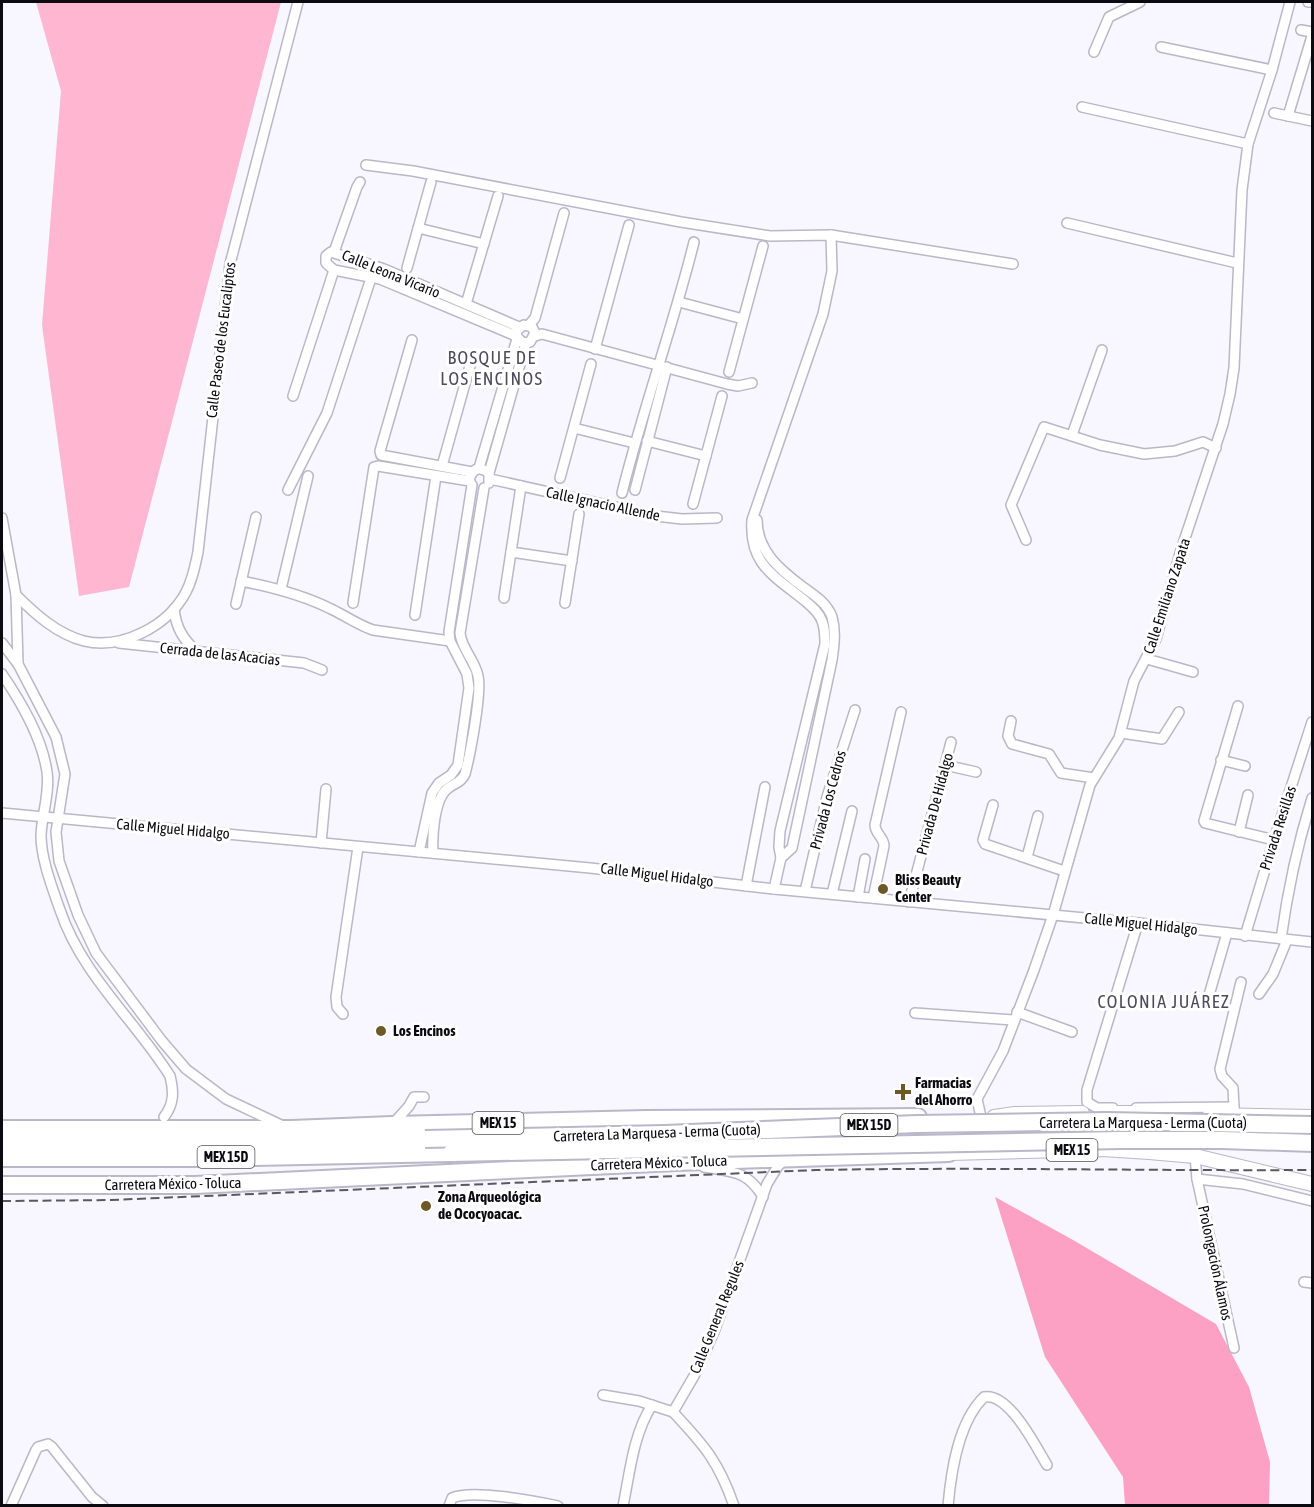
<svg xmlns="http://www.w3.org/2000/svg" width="1314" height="1507" font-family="'Asap Condensed',sans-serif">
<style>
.green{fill:#feb6d1}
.forest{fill:#fca0c4}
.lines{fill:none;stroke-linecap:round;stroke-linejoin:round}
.primary-tunnel{stroke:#d4d3da;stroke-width:14;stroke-dasharray:14 7;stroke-linecap:butt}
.minor-casing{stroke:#bab7c9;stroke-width:12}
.primary-casing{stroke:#bab7c9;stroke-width:16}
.motorway-casing{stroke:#bab7c9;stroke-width:20}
.minor{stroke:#fff;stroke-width:9}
.primary{stroke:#fff;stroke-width:14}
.motorway{stroke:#fff;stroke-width:16}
.rail{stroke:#59585f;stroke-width:2;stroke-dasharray:9 4.5;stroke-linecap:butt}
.motorway-bridge-casing{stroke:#bab7c9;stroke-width:20;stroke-linecap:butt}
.motorway-bridge{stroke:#fff;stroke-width:16}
.poi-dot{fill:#6d5827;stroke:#fff;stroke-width:2}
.labels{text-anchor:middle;stroke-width:6;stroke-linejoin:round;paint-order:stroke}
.shield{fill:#fff;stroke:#545458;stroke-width:1.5}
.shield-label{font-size:14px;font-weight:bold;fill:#0b0a10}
.street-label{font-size:15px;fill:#0b0a10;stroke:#fff}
.poi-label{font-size:15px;font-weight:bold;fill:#0b0a10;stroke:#fff;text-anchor:start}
.quarter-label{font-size:18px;letter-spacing:1.5px;fill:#4d4a5a;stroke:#fff}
</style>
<rect width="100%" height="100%" fill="#f8f6fe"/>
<path class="green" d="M36,2h245l-152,585 -50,9 -37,-271 19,-234z"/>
<path class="forest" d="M995,1197l78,43 143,84 33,63 21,75 -1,43h-144l-2,-28 -78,-120z"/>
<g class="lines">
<path class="primary-tunnel" d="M1144,1113c8,0 17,-1 24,3 13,6 14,23 6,33"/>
<defs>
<g id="minor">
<path d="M1308,2h4"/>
<path d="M1301,30l11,2"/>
<path d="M1161,47l111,23"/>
<path d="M1094,52l15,-35 31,-15"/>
<path d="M1082,107l166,37"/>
<path d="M1274,113l38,8"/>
<path d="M1288,116l24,-80"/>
<path d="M366,165l47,6 268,51 89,14 61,-1 182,29"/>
<path d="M1067,223l170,40"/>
<path d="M418,228l66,16"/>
<path d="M334,252l23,-65 3,-5"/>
<path d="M407,268l24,-86"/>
<path d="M679,302l64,17"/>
<path d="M466,304l32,-108"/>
<path d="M529,325l6,-7 29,-105"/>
<path d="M516,336l1,-6 7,-5 8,2 3,6 -5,9 -7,1 -7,-7 -136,-57 -46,-9 -8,-7v-7l5,-4 53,17 135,58"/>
<path d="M535,336l7,-2 185,50 11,2 14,-3"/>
<path d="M412,340l-32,111 1,4 91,17"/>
<path d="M595,349l34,-124"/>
<path d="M729,372l34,-126"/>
<path d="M293,396l41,-126"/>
<path d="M574,428l60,15"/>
<path d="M1072,435l30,-85"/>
<path d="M647,441l59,15"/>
<path d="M442,466l31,-111"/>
<path d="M479,468l38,-129"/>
<path d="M470,477c4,-10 11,-10 19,-4"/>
<path d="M560,478l31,-114"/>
<path d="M490,479l166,37 26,3 35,-1"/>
<path d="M489,483v-10l37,-130"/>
<path d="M288,490l39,-77 46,-141"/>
<path d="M635,490l32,-123"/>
<path d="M622,493c21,-85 51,-166 72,-251"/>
<path d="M693,504l29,-108"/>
<path d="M2,518l14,77 2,69"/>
<path d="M757,520c0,31 23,50 46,67 11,8 24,16 29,30 4,14 2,29 0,43l-40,188 -11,10"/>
<path d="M1026,540l-15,-35 33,-78 56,18 44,9 31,-3 28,-9 13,6"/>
<path d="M511,552l61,9"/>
<path d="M241,581c31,6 62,14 90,28 15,7 27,16 42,21l77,11"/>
<path d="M281,589l27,-113"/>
<path d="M16,595c19,19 41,39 68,46 38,9 84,-15 102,-49 7,-13 9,-26 12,-40l32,-288 68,-262"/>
<path d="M504,598l17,-112"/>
<path d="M353,603l21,-136 4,-1 92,15"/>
<path d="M565,603l14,-89"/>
<path d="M236,604l20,-87"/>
<path d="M174,609c2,19 9,30 23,43"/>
<path d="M415,615l21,-139"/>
<path d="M2,643l16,21 38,73 9,37 -9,58 3,29 19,54 18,38 66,88 24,28 40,30 55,26"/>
<path d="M119,643l185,20 18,7"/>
<path d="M1147,659l46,13"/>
<path d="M2,674c19,28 40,63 45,98 3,20 -5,42 -6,63 0,24 11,52 19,75 22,65 74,109 110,166 4,16 4,28 -6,41"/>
<path d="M1238,706l-34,115 1,2 69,17"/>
<path d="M1011,721l-3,15 4,8 37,10 12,19 33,5"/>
<path d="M1121,733l41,6 17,-27"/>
<path d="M1221,760l24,6"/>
<path d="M945,765l31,7"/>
<path d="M993,805l-10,35 2,4 79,27"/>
<path d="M2,813l588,55 184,21 364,34 174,19"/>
<path d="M1239,832l9,-37"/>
<path d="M321,843l5,-54"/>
<path d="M419,852l13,-59 7,-10 12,-8 7,-10 11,-77 -2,-14 -17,-33 -1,-9 23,-147"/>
<path d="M433,853c-1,-16 1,-53 14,-64 7,-6 14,-6 18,-15 5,-19 17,-81 13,-98 -3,-16 -17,-28 -18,-43l24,-145"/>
<path d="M1027,857l11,-41"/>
<path d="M746,886l19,-99"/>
<path d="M774,889l7,-31 -2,-11 1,-16 45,-187c0,-8 0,-16 -3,-23 -3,-9 -11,-15 -18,-21 -31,-25 -55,-36 -52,-80l71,-206 9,-43 -1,-36"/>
<path d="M805,891l22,-94 28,-87"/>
<path d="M832,894l20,-83"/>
<path d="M858,897l7,-38"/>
<path d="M873,898l11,-52c0,-9 -9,-12 -9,-21l26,-113"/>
<path d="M909,902l42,-160"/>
<path d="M1245,936l29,-96 38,-118"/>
<path d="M1281,939c7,-51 16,-93 31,-141"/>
<path d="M1259,994l14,-20 14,-34"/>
<path d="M1209,995l18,-62"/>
<path d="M1017,1012l55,20"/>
<path d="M915,1013l98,7"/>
<path d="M343,1014l-6,-7 -1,-10 22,-150"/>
<path d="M1234,1107l-1,-19 -11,-12 -2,-7 21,-87"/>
<path d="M1113,1108h-16l-10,-6v-12l51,-167"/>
<path d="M1136,1108l98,-1v8"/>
<path d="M981,1117l-4,-18 26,-48 31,-81 19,-55 37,-130 29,-47 15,-57 22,-42 24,-86 43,-129 7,-30 4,-26 8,-178 6,-46 24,-74 18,-68"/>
<path d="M392,1125l17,-19 5,-9h10"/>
<path d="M1195,1156l2,23 37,169"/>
<path d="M704,1167c28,5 43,3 59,30"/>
<path d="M1197,1179l46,5 69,17"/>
<path d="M1304,1282l8,1"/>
<path d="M603,1395l36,6 34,11 21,-36 20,-44 53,-148 11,-18 7,-7"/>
<path d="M673,1412c31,33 46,50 61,94"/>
<path d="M11,1506l25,-56 2,-3 10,-3 4,3 40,50 11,9"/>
<path d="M449,1506l3,-8c20,-9 83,3 106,8"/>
<path d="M623,1506c7,-34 10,-71 29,-101"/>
<path d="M948,1506c3,-34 10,-84 36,-109 25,-5 52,50 63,68"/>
</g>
<g id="primary">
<path d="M1107,1113h37"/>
<path d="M1210,1115l102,2"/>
<path d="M994,1117l21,-3 67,-1"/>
<path d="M949,1153l154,-4 46,3 46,4 117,28"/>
</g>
<g id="motorway">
<path d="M2,1129h290l100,-4 254,-6 272,-2"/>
<path d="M2,1143h141l282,-4"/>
<path d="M2,1158h207l242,-5"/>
<path d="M2,1185h193l481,-23 273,-9"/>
</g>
</defs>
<use href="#minor" class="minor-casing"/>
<use href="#primary" class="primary-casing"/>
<use href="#motorway" class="motorway-casing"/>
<use href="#minor" class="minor"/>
<use href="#primary" class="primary"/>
<use href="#motorway" class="motorway"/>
<path class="rail" d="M2,1201l109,-1 705,-30c166,-3 331,1 496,0"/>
<defs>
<g id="motorway-bridge">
<path d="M425,1139l239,-5 253,-10 190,-3 205,4"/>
<path d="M451,1153l671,-13h100l90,3"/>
</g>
</defs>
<use href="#motorway-bridge" class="motorway-bridge-casing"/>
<use href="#motorway-bridge" class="motorway-bridge"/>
</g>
<g class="poi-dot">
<circle cx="883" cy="889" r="6"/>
<circle cx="381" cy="1031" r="6"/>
<path d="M900 1083h6v6h6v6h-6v6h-6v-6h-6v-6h6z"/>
<circle cx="426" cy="1206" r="6"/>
</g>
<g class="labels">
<g class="shield">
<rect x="472.5" y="1112" width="51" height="22" rx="4.5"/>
<rect x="840.5" y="1114" width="57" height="22" rx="4.5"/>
<rect x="1046.5" y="1139" width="51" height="22" rx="4.5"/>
<rect x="197.5" y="1146" width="57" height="22" rx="4.5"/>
</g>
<g class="shield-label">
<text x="498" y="1128">MEX 15</text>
<text x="869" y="1130">MEX 15D</text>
<text x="1072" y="1155">MEX 15</text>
<text x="226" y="1162">MEX 15D</text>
</g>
<g class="street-label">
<text transform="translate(391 274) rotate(22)" y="5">Calle Leona Vicario</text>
<text transform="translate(221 340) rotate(-83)" y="5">Calle Paseo de los Eucaliptos</text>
<text transform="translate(603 504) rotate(12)" y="5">Calle Ignacio Allende</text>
<text transform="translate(1167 596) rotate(-72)" y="5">Calle Emiliano Zapata</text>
<text transform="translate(220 654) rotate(6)" y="5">Cerrada de las Acacias</text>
<text transform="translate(828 800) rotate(-75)" y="5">Privada Los Cedros</text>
<text transform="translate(935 804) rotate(-75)" y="5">Privada De Hidalgo</text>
<text transform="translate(1278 828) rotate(-72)" y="5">Privada Resillas</text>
<text transform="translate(173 829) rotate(5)" y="5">Calle Miguel Hidalgo</text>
<text transform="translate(657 875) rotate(7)" y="5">Calle Miguel Hidalgo</text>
<text transform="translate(1141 924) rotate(6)" y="5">Calle Miguel Hidalgo</text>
<text x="1143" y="1128">Carretera La Marquesa - Lerma (Cuota)</text>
<text transform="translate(657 1133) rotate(-2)" y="5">Carretera La Marquesa - Lerma (Cuota)</text>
<text transform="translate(659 1163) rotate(-2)" y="5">Carretera México - Toluca</text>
<text transform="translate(173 1184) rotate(-1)" y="5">Carretera México - Toluca</text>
<text transform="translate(1215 1263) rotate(78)" y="5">Prolongación Álamos</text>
<text transform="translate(717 1317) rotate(-68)" y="5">Calle General Regules</text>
</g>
<g class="poi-label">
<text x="895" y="885">Bliss Beauty<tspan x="895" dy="17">Center</tspan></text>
<text x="393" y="1036">Los Encinos</text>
<text x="915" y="1088">Farmacias<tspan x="915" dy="17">del Ahorro</tspan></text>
<text x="438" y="1202">Zona Arqueológica<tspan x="438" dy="17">de Ococyoacac.</tspan></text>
</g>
<g class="quarter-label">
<text x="492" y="364">BOSQUE DE<tspan x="492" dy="21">LOS ENCINOS</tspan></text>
<text x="1164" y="1008">COLONIA JUÁREZ</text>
</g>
</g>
<rect width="1314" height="1507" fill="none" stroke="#0b0a10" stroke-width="6"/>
</svg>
